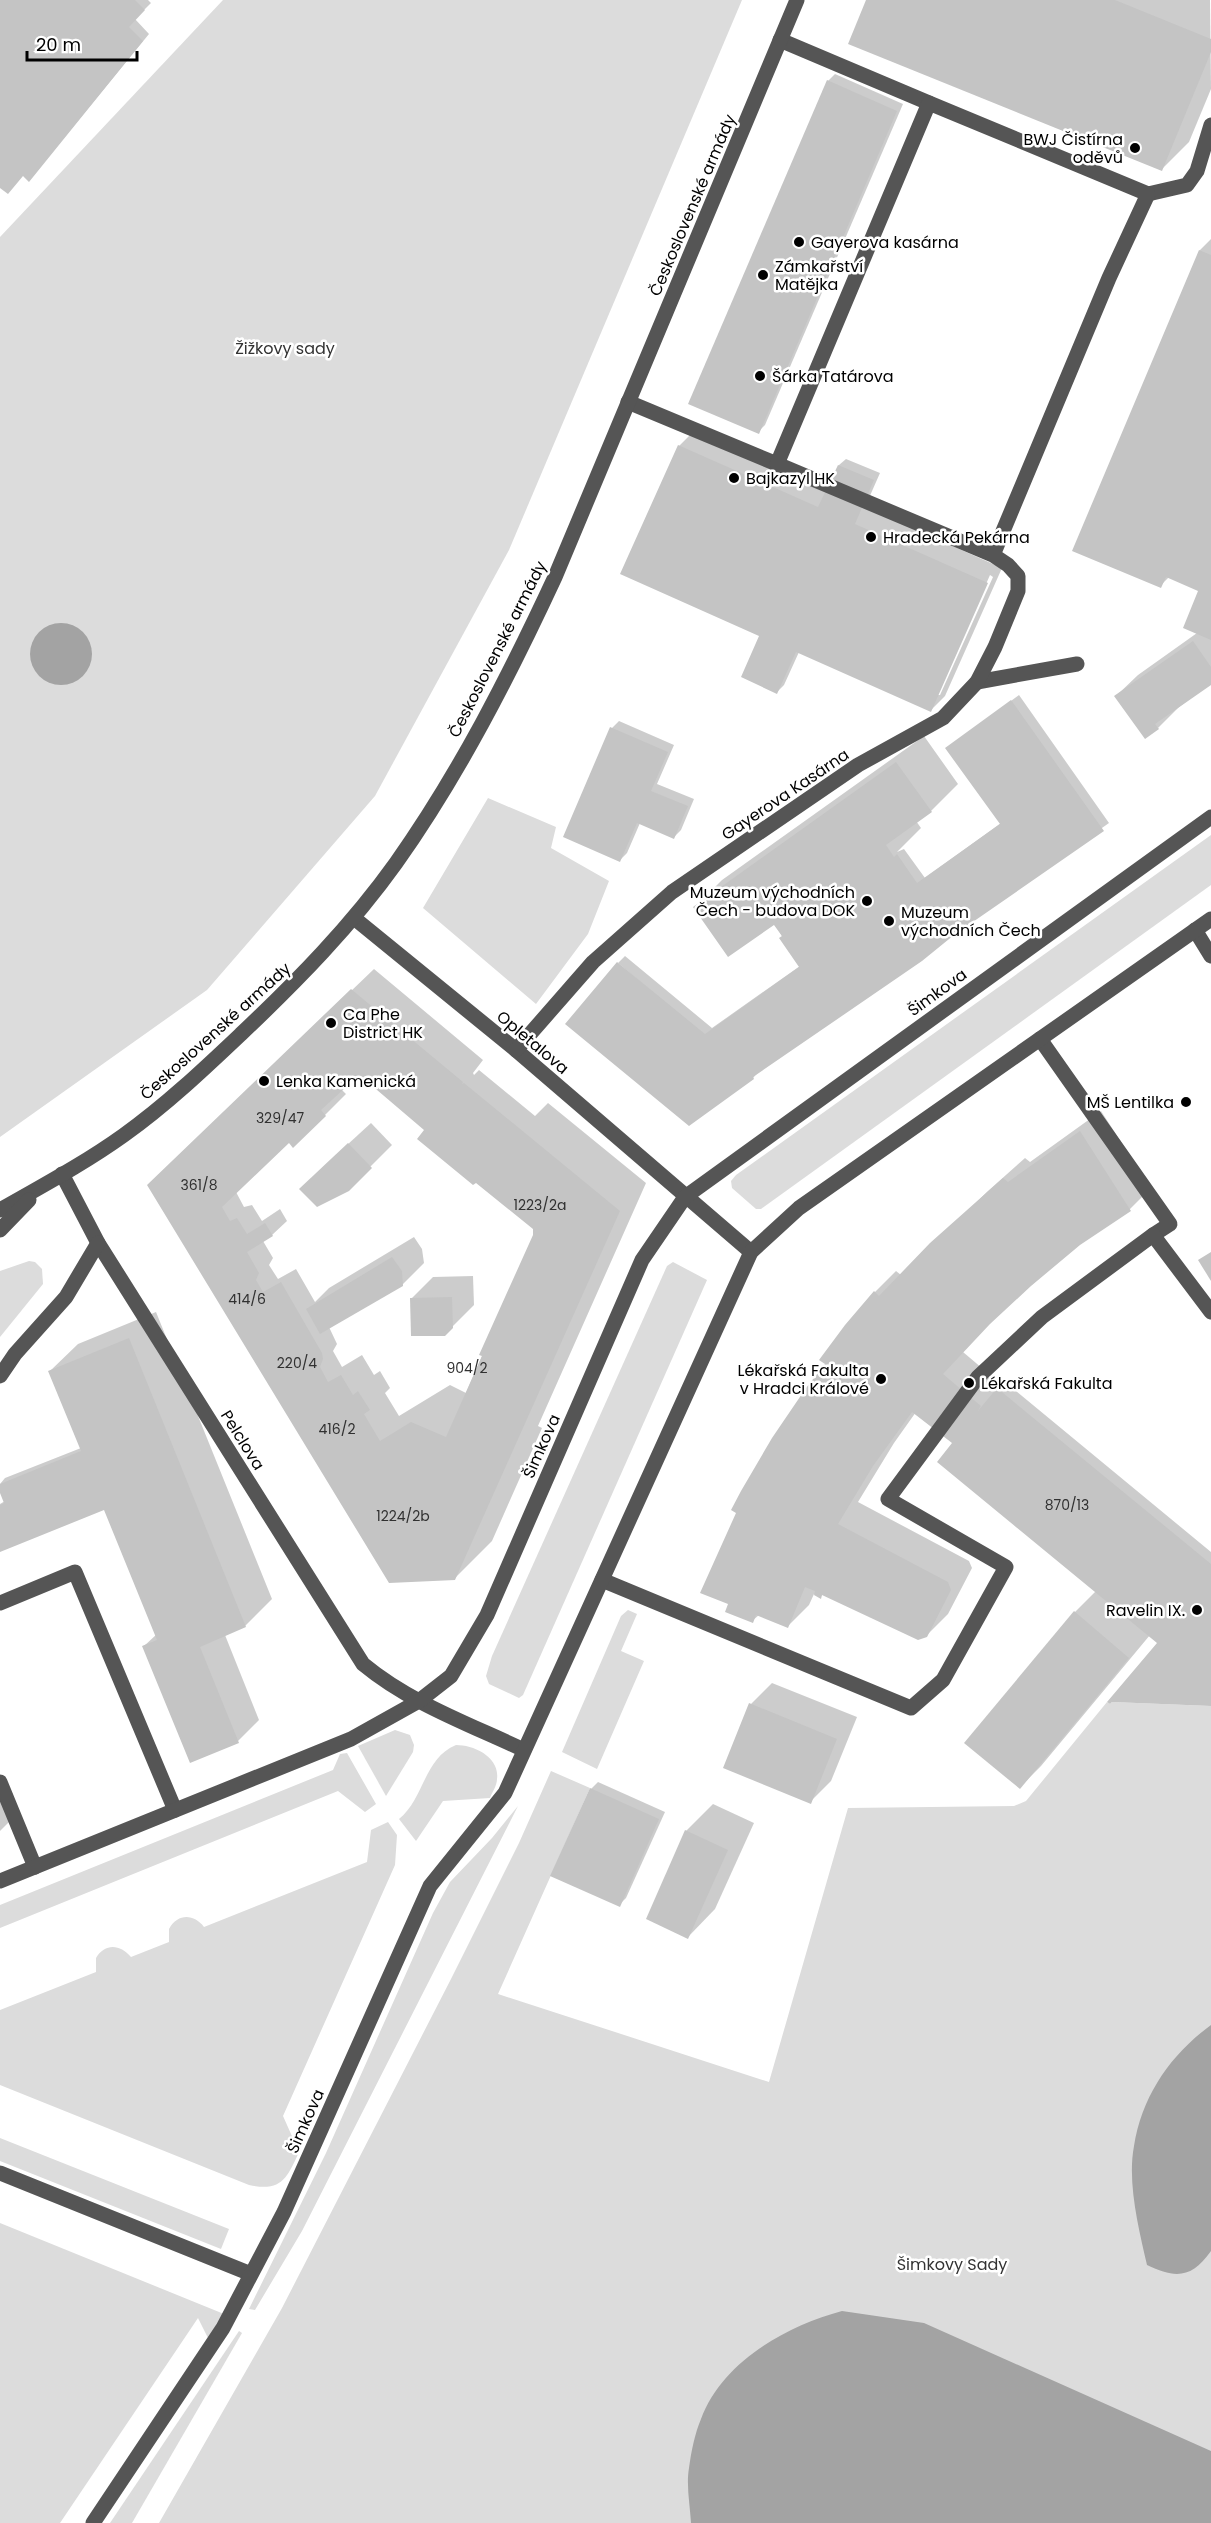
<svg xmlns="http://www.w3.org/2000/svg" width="1211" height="2523" font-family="Poppins,sans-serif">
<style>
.green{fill:#dcdcdc}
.water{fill:#a3a3a3}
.shadow{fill:#0003;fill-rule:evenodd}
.building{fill:#c4c4c4;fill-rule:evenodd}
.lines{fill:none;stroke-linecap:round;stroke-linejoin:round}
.minor{stroke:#555;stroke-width:15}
.poi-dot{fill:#000;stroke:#fff;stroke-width:2}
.labels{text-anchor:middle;stroke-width:5;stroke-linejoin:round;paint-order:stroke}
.number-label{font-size:14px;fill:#313131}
.poi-label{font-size:16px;fill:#000;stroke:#fff;text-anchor:start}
.street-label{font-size:16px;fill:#000;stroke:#fff}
.park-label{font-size:16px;fill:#333;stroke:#fff}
</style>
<rect width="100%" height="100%" fill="#fff"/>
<g class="green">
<path d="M223,0h519l-233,550 -134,246 -168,194 -207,147v-900z"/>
<path d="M488,798l68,29 -5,21 58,33 -21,53 -52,70 -113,-96z"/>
<path d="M1211,835v50l-450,324h-5l-24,-21 -1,-7 5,-6z"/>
<path d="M29,1261l6,1 7,7 1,15 -43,53v-66z"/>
<path d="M673,1262l34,18 -184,415 -4,3 -30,-14 -3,-8 6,-20 175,-390z"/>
<path d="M628,1610l9,4 -16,37 23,10 -47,108 -35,-17 59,-136z"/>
<path d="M1107,1702l3,2 2,-2 99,4v817h-1052l123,-215 169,-329 68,-136 32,-72 39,17 -92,206 271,88 79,-274 166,-2 12,-5z"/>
<path d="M395,1730l15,5 4,10 -1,7 -27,44 -28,-50z"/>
<path d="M456,1745c18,0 44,12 41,34 0,7 -5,13 -7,19l-47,3 -27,40 -17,-22c25,-20 25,-61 57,-74z"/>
<path d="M347,1753l29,51 -11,8 -27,-21 -338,137v-23l333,-135 7,-16z"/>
<path d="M518,1806l-216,425 -47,79 -6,-1 77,-156 107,-240 17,-31 42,-44z"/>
<path d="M388,1822l9,13 -2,30 -112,251 16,36c-12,26 -17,40 -50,33l-249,-100v-75l96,-38v-14c9,-15 24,-14 35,-1l38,-15v-13c9,-16 25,-15 35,-2l163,-65 4,-32z"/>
<path d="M0,2138l229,91 -8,20 -221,-88z"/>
<path d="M0,2223l224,91 -16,24 -10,-20 -138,205h-60z"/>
<path d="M239,2331l3,2 -110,190h-22z"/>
</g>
<g class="water">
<circle cx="61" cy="654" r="31"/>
<path d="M1211,2025v226c-19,27 -35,28 -64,14 -8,-35 -20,-82 -13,-119 8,-50 36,-91 77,-121z"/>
<path d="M842,2311l82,12 287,128v72h-520c-1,-18 -5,-38 -2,-55 2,-16 6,-35 12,-49 21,-57 85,-93 141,-108z"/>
</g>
<g class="shadow">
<path d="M0,0h148l3,3 -16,16 14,15 -114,139 -12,1 -23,12z"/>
<path d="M869,0h341l1,89 -22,53 -27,27z"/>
<path d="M835,74l68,30 -138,321 -7,7 70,-351z"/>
<path d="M1211,239v444l-32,24 -21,21 -42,-32 22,-21 59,-42 3,-43 -31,-13 -9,9 -86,-36 126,-300z"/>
<path d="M694,431l133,60 12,-26 7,-6 34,14 -15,34 137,61 -57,128 -14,14 -132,-58 -15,33 -7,7 -16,-57 -82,-189zM990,575l3,2 -53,118h-3z"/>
<path d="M1019,695l90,128 -349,247 -7,8 -135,-115 7,-7 87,72 88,-62 -26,-43 -79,-16 27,-27 202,-144 34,48 -27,27 -15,10 5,7 -24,24 7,-3 21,29 76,-55 -54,-75z"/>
<path d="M619,721l55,24 -17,39 37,15 -13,31 -7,7 -34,-14 -13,30 -7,7 -8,-132z"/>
<path d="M374,969l109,91 -10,13 1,2 5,-5 56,46 13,-13 98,80 -108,243 4,2 -50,113 -38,38 -305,-394zM359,1072l75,49 100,107v8l-68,157 -16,-8 -51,31 -14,-23 5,-5 -10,-17 -6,4 -12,-20 -20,12 -9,-16 4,-7 -8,-17 73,-42 22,-22 -2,-14 -8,-12 -85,51 -14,14 -19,-33 -18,10 -9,-14 4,-7 -10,-17 9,-6 15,-14 -7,-12 -18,12 -10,-16 -8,2 -8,-15 53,-51 4,5 32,-31 21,-21 -5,-5z"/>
<path d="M1101,1111l50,77 -21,21 -51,35 -79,68 -37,40 39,33 3,-3 206,170v153l-53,-63 -8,-7 -109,131 -21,21 -54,-45 109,-130 21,-21 -137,-155 -43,-24 -22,31 -36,59 111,59 3,7 -24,46 -22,22 -103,-42 -3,3 -6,-3 -5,11 -21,21 -29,-11 -7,6 75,-257 48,-72 21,-21 5,4 87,-84 37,-33 5,4z"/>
<path d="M371,1123l21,22 -44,44 -26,-21z"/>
<path d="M473,1276l1,29 -22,22 -41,-28 22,-22z"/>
<path d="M156,1312l116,287 -27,27 -20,9 34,85 -21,21 -94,-95 13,-12 -53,-126 -104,42v-46l5,-3 -5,-17 5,-6 76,-30 -31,-77 28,-27z"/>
<path d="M772,1683l85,34 -26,64 -21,21 -59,-98z"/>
<path d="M598,1782l67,30 -39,86 -7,7 -28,-116z"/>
<path d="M0,1795l10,26 -10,10z"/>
<path d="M713,1804l41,19 -39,86 -27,28 -2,-106z"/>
</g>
<g class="building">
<path d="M0,0h135l10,10 -16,17 14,14 -114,141 -6,-6 -15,18 -8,-6z"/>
<path d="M866,0h249l96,39v13l-49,119 -314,-127z"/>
<path d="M827,80l70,31 -138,323 -71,-30z"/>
<path d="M1199,250l12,5v385l-28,-12 15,-37 -32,-14 -5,11 -89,-37z"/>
<path d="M678,445l140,62 20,-42 36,15 -19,44 133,59 -57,129 -135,-60 -19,42 -36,-17 18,-41 -139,-62z"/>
<path d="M1193,641l18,26v18l-56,39 4,5 -14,10 -31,-43z"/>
<path d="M1011,700l93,131 -150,104 -32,26 -169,116 1,2 -65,47 -124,-102 52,-62 88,72 94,-67 -20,-29 3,-2 -8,-11 -46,32 -35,-50 203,-145 36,50 -46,33 8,12 3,-3 20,29 83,-59 -55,-76z"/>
<path d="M610,727l58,25 -17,39 37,15 -14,33 -37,-16 -17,39 -57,-25z"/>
<path d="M351,989l112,93 -1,2 2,-1 156,128 -165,369 -66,3 -242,-398zM357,1077l-1,2 7,7 7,-2 54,46 -7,9 56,46 3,-2 57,46v6l-54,120 3,1 -36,81 -35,-15 -31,19 -16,-27 6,-4 -12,-19 -5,4 -12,-20 -13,7 -8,-15 3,-8 -1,-6 -41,-71 -18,10 -7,-12 3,-7 -12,-21 26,-16 -8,-13 -18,11 -10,-16 -7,3 -8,-14 67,-64 4,5 33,-32 -5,-6z"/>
<path d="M1080,1131l51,80 -51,34 -49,41 -41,38 -47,50 38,32 -4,6 20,-24 214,176v142l-99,-4 -2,2 -3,-2 50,-59 -220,-181 15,-19 -40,-31 -39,54 -35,58 110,58 3,8 -24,47 -9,3 -96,-45 -1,4 -7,-4 1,-4 -10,-4 -17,41 -32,-13 -3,8 -28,-11 3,-8 -28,-11 36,-80 -5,-3 10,-19 31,-53 34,-50 19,-24 -6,-4 26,-35 29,-34 5,5 51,-53 73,-65 5,4z"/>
<path d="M348,1143l24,25 -23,23 -32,16 -18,-18z"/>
<path d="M1211,1252v29l-13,-21z"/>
<path d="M392,1257l10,14 1,15 -83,48 -14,-25z"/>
<path d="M452,1297l1,31 -8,8h-34l-1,-38z"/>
<path d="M129,1338l117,289 -46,20 39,96 -49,20 -48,-117 15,-6 -53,-130 -104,42v-47l4,-2 -4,-10v-9l81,-33 -33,-80z"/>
<path d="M1074,1611l55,47 -109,131 -56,-46z"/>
<path d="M749,1703l88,36 -26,65 -88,-36z"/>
<path d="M590,1788l69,31 -39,88 -70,-31z"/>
<path d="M685,1830l43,20 -40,89 -42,-20z"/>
</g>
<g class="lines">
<g class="minor">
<path d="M780,40l149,63"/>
<path d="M1148,194l39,-9 10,-14 14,-46"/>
<path d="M628,402l149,62"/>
<path d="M977,682l100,-18"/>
<path d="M354,918l162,132 235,202"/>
<path d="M1195,930l16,26"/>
<path d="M1040,1039l130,185 -17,11"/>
<path d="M516,1050l77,-88 79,-70 186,-127 85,-47 34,-36 18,-35 23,-56v-15l-10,-11 -15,-10 -216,-91 152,-361 219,91 -39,84 -116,277"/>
<path d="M62,1174l36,69 265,421c47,39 106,60 161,86"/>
<path d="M0,1210c42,-24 85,-47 124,-75 42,-30 80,-66 117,-101 56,-53 110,-108 155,-171 63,-89 113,-187 159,-286l242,-577"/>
<path d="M0,1230l29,-30"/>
<path d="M0,1376l15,-22 51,-57 32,-54"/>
<path d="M602,1580l309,128 32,-28 63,-113 -118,-68 90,-122 64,-60 111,-82 58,77"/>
<path d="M0,1603l75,-31 100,238"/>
<path d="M0,1782l35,85"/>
<path d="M0,1881l351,-142 68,-38 32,-25 36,-61 155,-355 43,-63 526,-380"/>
<path d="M0,2173l251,101"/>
<path d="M93,2523l130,-195 61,-116 146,-326 75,-93 246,-541 48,-44 412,-289"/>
</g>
</g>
<g class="poi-dot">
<circle cx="1135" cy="148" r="6"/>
<circle cx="799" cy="242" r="6"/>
<circle cx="763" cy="275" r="6"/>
<circle cx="760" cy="376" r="6"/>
<circle cx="734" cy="478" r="6"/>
<circle cx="871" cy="537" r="6"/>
<circle cx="867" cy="901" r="6"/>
<circle cx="889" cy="921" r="6"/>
<circle cx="331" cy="1023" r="6"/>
<circle cx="264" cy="1081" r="6"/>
<circle cx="1186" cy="1102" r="6"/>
<circle cx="881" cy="1379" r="6"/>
<circle cx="969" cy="1383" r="6"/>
<circle cx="1197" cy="1610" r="6"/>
</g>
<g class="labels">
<g class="number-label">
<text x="280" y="1123">329/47</text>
<text x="199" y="1190">361/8</text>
<text x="540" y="1210">1223/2a</text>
<text x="247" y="1304">414/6</text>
<text x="297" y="1368">220/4</text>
<text x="467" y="1373">904/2</text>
<text x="337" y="1434">416/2</text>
<text x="1067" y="1510">870/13</text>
<text x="403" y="1521">1224/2b</text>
</g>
<g class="poi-label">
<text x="1123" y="145" text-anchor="end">BWJ Čistírna<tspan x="1123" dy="18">oděvů</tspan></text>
<text x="811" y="248">Gayerova kasárna</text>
<text x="775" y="272">Zámkařství<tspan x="775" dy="18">Matějka</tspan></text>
<text x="772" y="382">Šárka Tatárova</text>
<text x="746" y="484">Bajkazyl HK</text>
<text x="883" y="543">Hradecká Pekárna</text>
<text x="855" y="898" text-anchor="end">Muzeum východních<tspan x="855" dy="18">Čech - budova DOK</tspan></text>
<text x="901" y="918">Muzeum<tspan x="901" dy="18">východních Čech</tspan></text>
<text x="343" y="1020">Ca Phe<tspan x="343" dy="18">District HK</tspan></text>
<text x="276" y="1087">Lenka Kamenická</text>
<text x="1174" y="1108" text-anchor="end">MŠ Lentilka</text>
<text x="869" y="1376" text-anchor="end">Lékařská Fakulta<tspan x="869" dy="18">v Hradci Králové</tspan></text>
<text x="981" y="1389">Lékařská Fakulta</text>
<text x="1185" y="1616" text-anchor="end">Ravelin IX.</text>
</g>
<g class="street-label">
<text transform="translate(692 205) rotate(-67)" y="6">Československé armády</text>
<text transform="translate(497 649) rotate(-63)" y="6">Československé armády</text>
<text transform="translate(785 794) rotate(-34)" y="6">Gayerova Kasárna</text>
<text transform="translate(937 992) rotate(-36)" y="6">Šimkova</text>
<text transform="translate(215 1031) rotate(-42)" y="6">Československé armády</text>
<text transform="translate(533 1042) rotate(40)" y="6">Opletalova</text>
<text transform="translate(243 1440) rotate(58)" y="6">Pelclova</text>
<text transform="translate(541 1446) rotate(-66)" y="6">Šimkova</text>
<text transform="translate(305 2121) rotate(-66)" y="6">Šimkova</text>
</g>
<g class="park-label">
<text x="285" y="354">Žižkovy sady</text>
<text x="952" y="2270">Šimkovy Sady</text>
</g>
</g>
<path d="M27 51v9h110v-9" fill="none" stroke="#000000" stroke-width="3"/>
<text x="36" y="51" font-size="18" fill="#000000" stroke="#ffffff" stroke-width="4.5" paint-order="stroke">20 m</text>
</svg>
